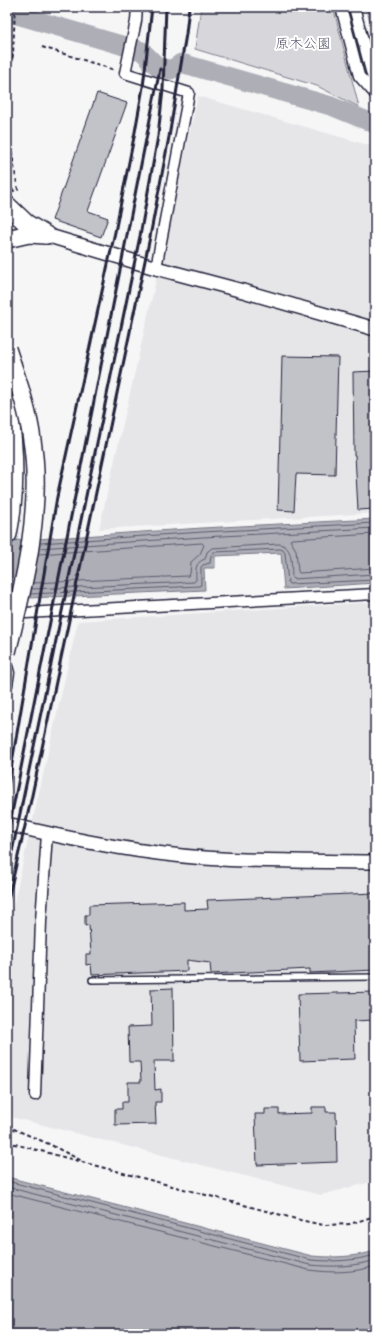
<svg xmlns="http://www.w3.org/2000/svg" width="382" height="1341" font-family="Caveat,'Klee One',sans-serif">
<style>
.built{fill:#e6e6e9}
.green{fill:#d7d7db;stroke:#7c7c8b}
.water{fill:#aeaeb7;stroke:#767685}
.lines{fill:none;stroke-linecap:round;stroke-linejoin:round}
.shore{stroke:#5a5a6d;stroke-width:1}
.river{stroke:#aeaeb7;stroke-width:19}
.building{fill:#c2c2c9;stroke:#22223b}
.service-casing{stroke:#22223b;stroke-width:8}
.minor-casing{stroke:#22223b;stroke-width:13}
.tertiary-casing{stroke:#22223b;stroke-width:16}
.trunk-casing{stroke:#22223b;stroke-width:20}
.motorway-casing{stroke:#22223b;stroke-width:22}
.path{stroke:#22223b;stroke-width:2;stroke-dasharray:4 3;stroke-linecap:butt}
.service{stroke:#fff;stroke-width:5}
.minor{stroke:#fff;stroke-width:10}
.tertiary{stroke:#fff;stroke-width:13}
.trunk{stroke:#fff;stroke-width:17}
.motorway{stroke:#fff;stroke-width:19}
.rail{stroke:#22223b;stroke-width:3}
.trunk-bridge-casing{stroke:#22223b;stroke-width:20;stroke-linecap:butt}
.trunk-bridge{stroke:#fff;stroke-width:17}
.labels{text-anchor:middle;stroke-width:4;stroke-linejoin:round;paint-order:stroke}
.park-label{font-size:14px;fill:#58586b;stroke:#fff}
</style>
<rect width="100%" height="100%" fill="#f6f6f7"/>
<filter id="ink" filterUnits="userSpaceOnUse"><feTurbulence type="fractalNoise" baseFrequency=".025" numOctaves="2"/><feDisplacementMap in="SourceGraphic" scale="8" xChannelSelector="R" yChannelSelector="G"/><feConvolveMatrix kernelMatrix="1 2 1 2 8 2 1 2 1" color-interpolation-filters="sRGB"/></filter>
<g filter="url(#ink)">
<g class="built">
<path d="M198,96l177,51v366l-276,16z"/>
<path d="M375,602v579l-54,14 -314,-79v-183l71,-312z"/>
</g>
<path class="green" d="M201,7h132l26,100 -42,-21 -122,-37z"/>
<g class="water">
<path d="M366,7h9v32z"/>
<path d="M375,519v64l-91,6 -3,-36 -66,3v12h-11l1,22 -198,9v-58l195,-13z"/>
<path d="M7,1177l305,79c21,2 43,1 63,-5v83h-368z"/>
</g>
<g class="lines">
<g class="shore">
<path d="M375,534l-83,5 -2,1 6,10 2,21 1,2 76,-5"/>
<path d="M40,543l163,-11 172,-9"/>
<path d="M39,548l164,-11 172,-9"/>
<path d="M33,583l155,-7 2,-2 1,-12 9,-8 4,-9 -2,-2 -164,11"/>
<path d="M32,589l162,-7 2,-2c0,-10 -2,-17 9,-21l2,-7 5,-4 67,-4c15,2 12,22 13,34l1,1 82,-5"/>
<path d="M31,594l168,-8 2,-1v-18l2,-2 7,-2 1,-7 3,-4 66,-3 3,1 2,3 3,30 1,1 86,-4"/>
<path d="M7,1181l304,79c21,2 43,1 64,-5"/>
<path d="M7,1187l303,78c22,2 44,2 65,-5"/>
<path d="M7,1193l302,77c21,3 45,3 66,-4"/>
</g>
<path class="river" d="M7,12l135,39 15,15 14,4 10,-7 150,43 44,18"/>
</g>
<g class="building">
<path d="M97,93l30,10 -39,108 20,7 -7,19 -49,-17z"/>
<path d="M282,356l56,1 -3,118 -39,-1 -2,37 -16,-1z"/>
<path d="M375,371v138l-17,1 -3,-55h-1l-1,-83z"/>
<path d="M375,893v77l-65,3v-4l-99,5 -1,-11 -23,-3v11l-95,4 -1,-11 -5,1v-11h5l-2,-29 -4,1v-11h4v-10l95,-3v8l24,-1 -1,-9z"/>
<path d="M173,988l1,73h-20l1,29 6,-1v13h-6l1,22 -41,1v-16h7v-7h6v-20h13l-1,-20h-11l-1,-35 24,-1 -1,-37z"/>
<path d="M375,992v28l-21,1 1,38 -55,2 -2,-67z"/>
<path d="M312,1107h14v5h10l1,50 -80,3 -2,-51h10v-5h14v5l33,-1z"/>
</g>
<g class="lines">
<defs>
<path id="service" d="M92,980l283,-3"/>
<g id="minor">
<path d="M137,7l-1,14 -11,52 64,20 -33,175"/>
<path d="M341,7l18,69 16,18"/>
<path d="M354,7l21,79"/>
<path d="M7,614l368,-20"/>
<path d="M7,666l2,7 -2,12"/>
<path d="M35,1095l6,-174 6,-87"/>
</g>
<g id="tertiary">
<path d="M46,235l110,33 87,23 132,38"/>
<path d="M7,824c65,16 131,29 198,34 56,4 113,3 170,4"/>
</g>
<g id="trunk">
<path d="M7,205l19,18 20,12"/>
<path d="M7,239l22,-5 16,1"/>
</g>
<path id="motorway" d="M7,403c7,44 9,87 0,131"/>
</defs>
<use href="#service" class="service-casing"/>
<use href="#minor" class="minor-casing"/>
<use href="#tertiary" class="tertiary-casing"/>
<use href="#trunk" class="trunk-casing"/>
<use href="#motorway" class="motorway-casing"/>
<g class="path">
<path d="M42,47l73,23"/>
<path d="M7,86l6,-32 2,-47"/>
<path d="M7,124l11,66 -5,1 -4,-9 -2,-7"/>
<path d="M7,1126l42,18 33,17"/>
<path d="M7,1142l293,78 23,5 27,-1 25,-8"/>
</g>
<use href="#service" class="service"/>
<use href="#minor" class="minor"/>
<use href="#tertiary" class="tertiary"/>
<use href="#trunk" class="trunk"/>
<use href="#motorway" class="motorway"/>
<g class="rail">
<path d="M7,792l50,-295 58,-265 20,-100 8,-45 9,-80"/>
<path d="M7,838l153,-769"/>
<path d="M7,876l133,-640 18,-100 5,-47 3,-82"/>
<path d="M7,904l24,-104 119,-563 19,-100 17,-103 3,-27"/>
</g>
<defs>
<path id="trunk-bridge" d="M7,349c10,30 21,60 25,91 11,69 -8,145 -25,212"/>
</defs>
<use href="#trunk-bridge" class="trunk-bridge-casing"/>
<use href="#trunk-bridge" class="trunk-bridge"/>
</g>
</g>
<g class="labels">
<g class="park-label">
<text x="303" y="48">原木公園</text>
</g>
</g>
<rect width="382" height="1341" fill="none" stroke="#fff" stroke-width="24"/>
<rect x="12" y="12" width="358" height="1317" fill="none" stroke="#22223b" stroke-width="1.5" filter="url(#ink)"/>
</svg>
